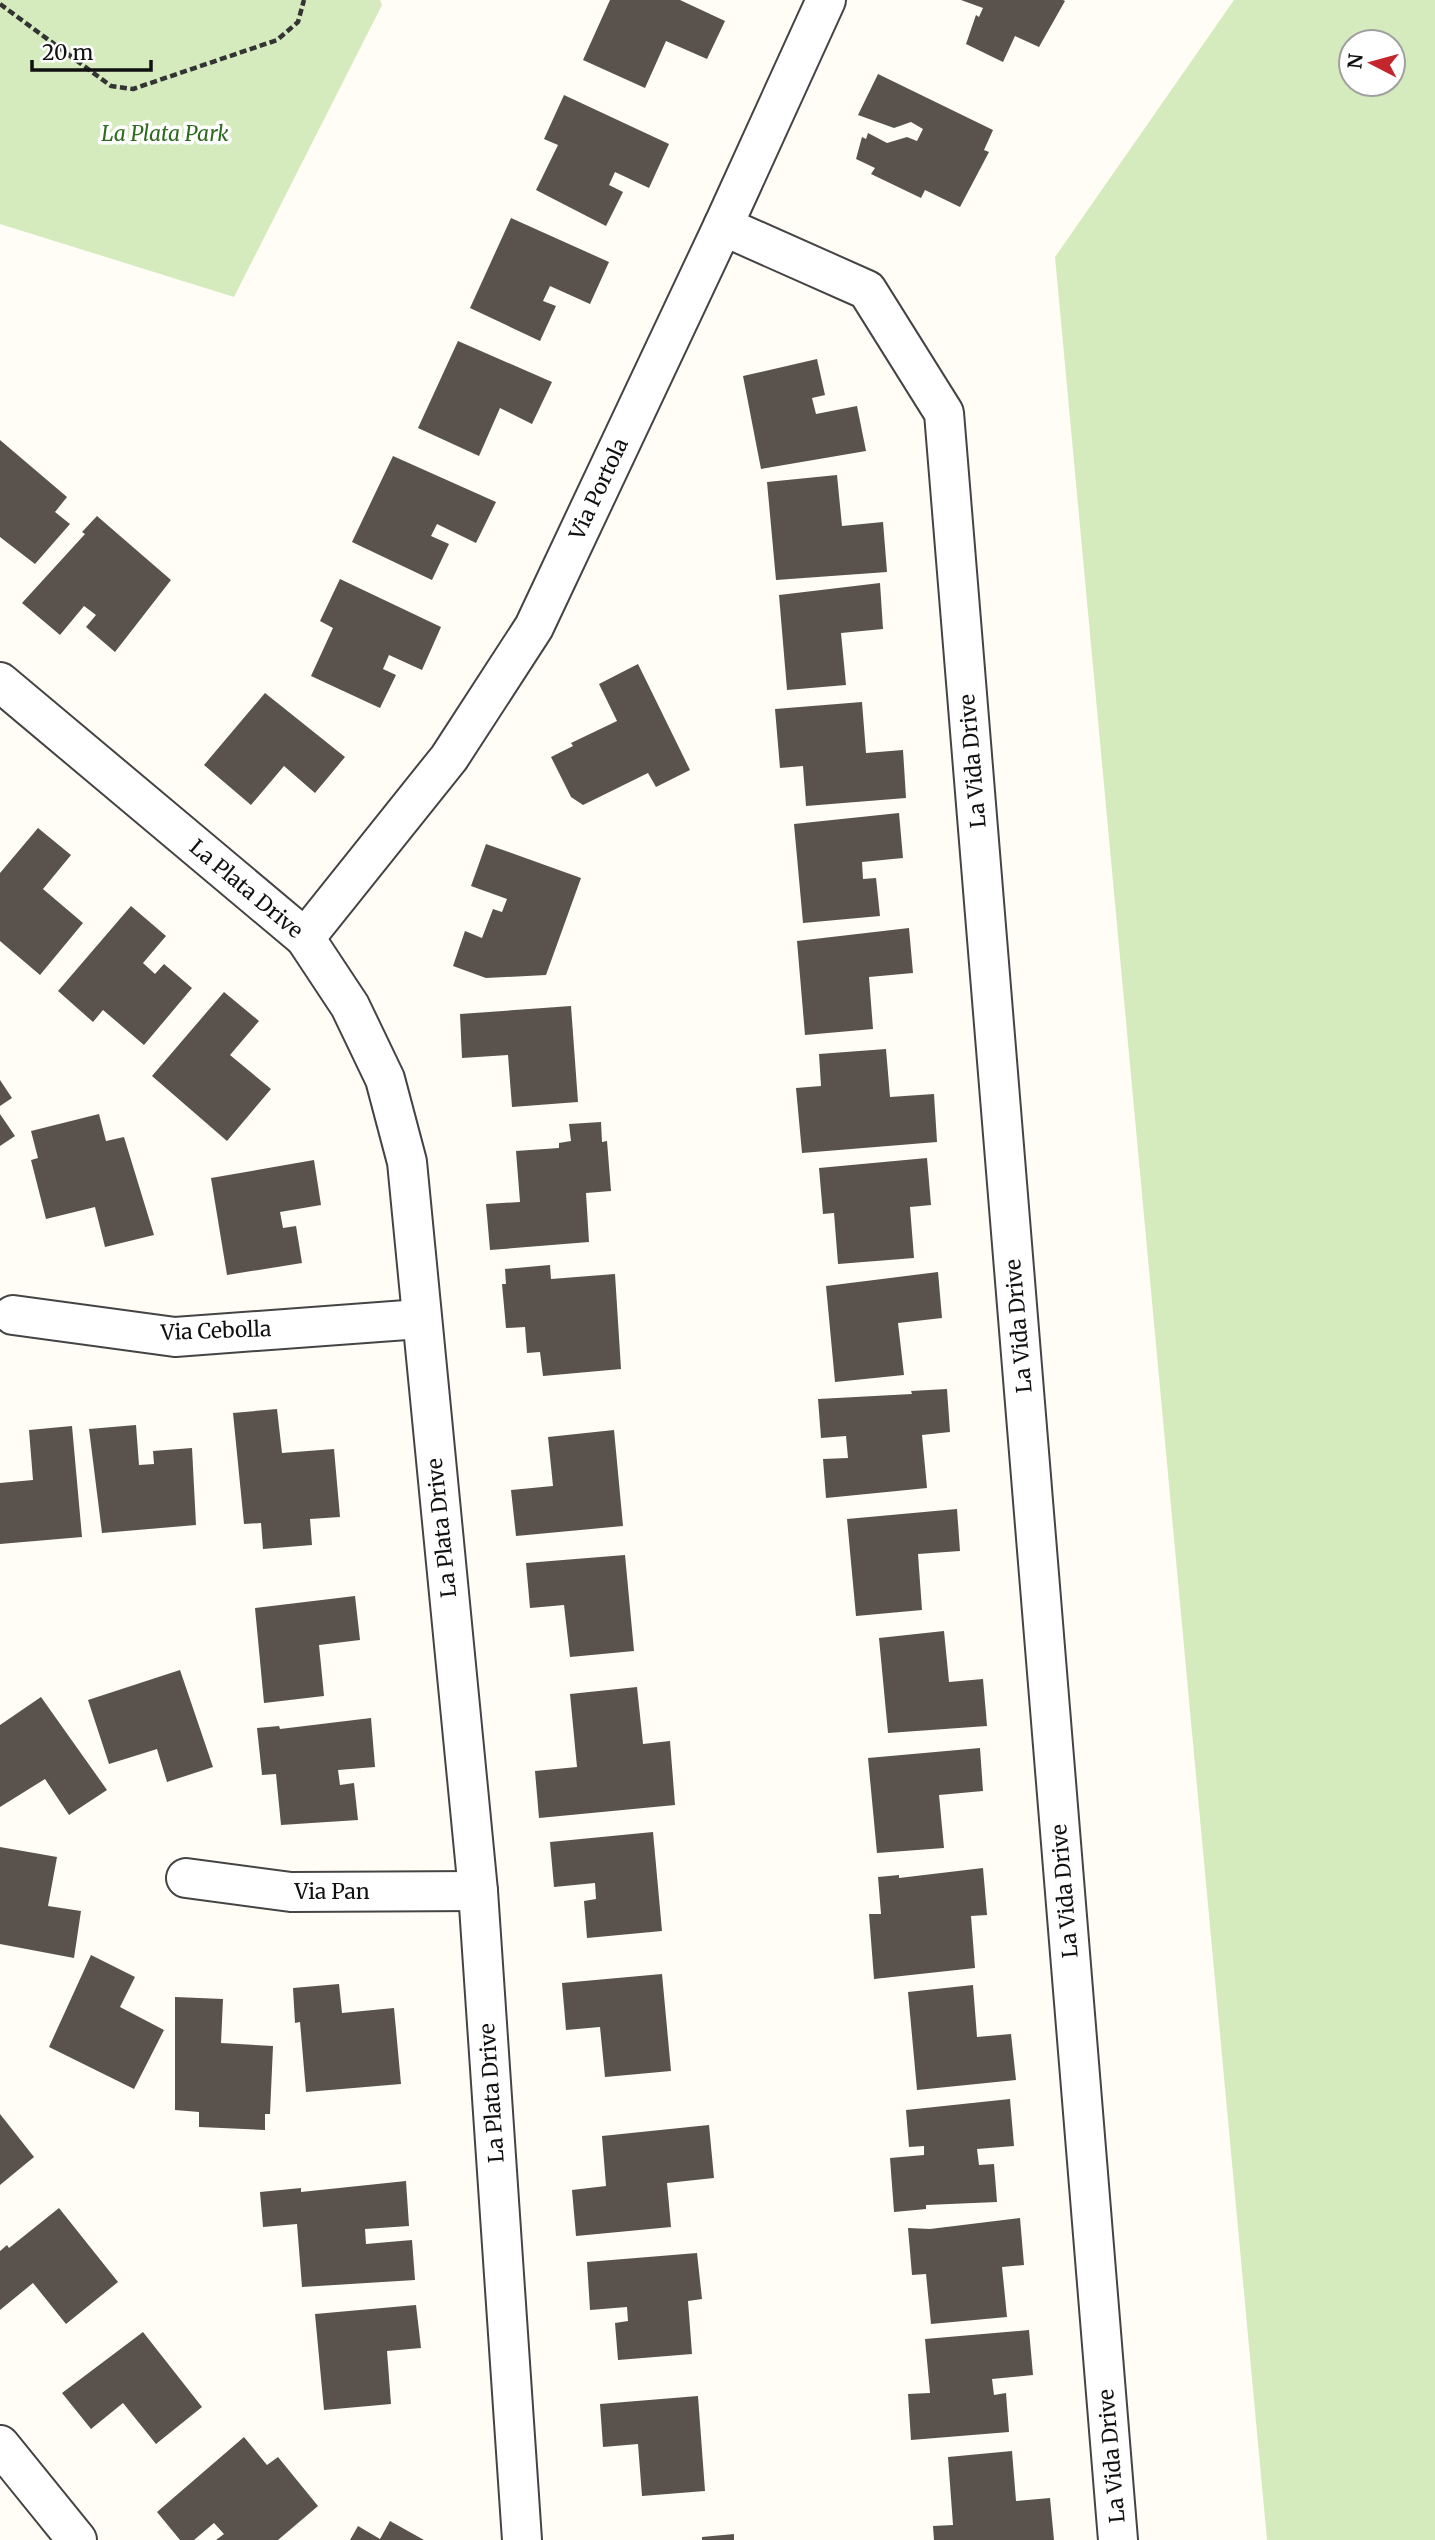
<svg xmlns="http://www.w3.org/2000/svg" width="1435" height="2540" font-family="Merriweather,serif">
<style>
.green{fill:#d5ebbd;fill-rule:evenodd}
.building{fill:#5a524d}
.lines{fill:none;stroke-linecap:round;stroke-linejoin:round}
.minor-casing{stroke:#444;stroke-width:42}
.path{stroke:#333;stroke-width:4.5;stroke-dasharray:7 3.5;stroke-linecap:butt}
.minor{stroke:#fff;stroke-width:38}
.labels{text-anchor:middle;stroke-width:7;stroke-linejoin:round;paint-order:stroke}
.park-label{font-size:21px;font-style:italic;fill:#2f6b1f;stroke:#fff}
.street-label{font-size:21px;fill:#111;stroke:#fff}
</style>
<rect width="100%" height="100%" fill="#fffdf5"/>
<g class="green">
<path d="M0,0h380l2,5 -148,292 -234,-73z"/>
<path d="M1234,0h201v2540h-168l-212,-2283zM1393,42v42h-42v-42z"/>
</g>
<g class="building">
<path d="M610,0h70l45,21 -18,38 -41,-18 -21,47 -62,-28z"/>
<path d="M961,0h102l2,1 -26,46 -24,-11 -12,26 -37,-18 10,-29 3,2 4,-9z"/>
<path d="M878,74l115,56 -9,20 5,2 -29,55 -35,-17 -4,8 -50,-24 4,-6 -19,-9 6,-22 4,2 2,-6 19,10 20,-6 10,4 6,-12 -12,-7 -17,6 -36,-13z"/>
<path d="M564,95l105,49 -20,44 -34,-16 -6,13 14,7 -17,34 -70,-36 22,-45 -14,-6z"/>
<path d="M511,218l98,44 -19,42 -40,-18 -7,15 13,5 -16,35 -70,-33z"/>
<path d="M458,341l94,41 -20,42 -32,-16 -21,48 -61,-28z"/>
<path d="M817,359l8,36 -13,3 4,16 41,-8 9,45 -105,18 -18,-93z"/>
<path d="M0,440l67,57 -12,15 15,12 -35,40 -35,-27z"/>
<path d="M393,456l103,46 -20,41 -39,-19 -6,12 18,8 -17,36 -80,-38z"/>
<path d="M837,475l5,51 41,-4 4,50 -111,8 -9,-98z"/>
<path d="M97,516l74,64 -56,72 -29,-25 10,-12 -12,-9 -24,29 -38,-32 63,-69 -3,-2z"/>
<path d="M340,579l101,48 -19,43 -33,-15 -6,14 13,6 -16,33 -69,-32 22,-48 -13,-7z"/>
<path d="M880,583l3,46 -42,4 5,52 -59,5 -8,-95z"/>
<path d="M638,664l52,106 -34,17 -8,-14 -65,32 -12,-8 -20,-40 22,-11 -2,-3 46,-22 -18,-37z"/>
<path d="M265,693l80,64 -30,36 -31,-27 -33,39 -47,-40z"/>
<path d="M862,702l4,51 37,-3 3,48 -100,8 -3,-40 -23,2 -5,-59z"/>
<path d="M899,813l4,45 -41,4 1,17 13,-1 4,38 -77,7 -9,-99z"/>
<path d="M38,828l33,27 -28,34 40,34 -43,52 -40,-34v-68z"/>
<path d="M486,844l95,34 -35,97 -60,3 -33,-12 12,-35 17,7 11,-29 9,3 5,-13 -36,-13z"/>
<path d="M131,906l35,30 -23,27 12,11 9,-10 28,24 -48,57 -41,-35 -10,12 -35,-31z"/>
<path d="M909,928l4,45 -44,4 4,52 -68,6 -8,-94z"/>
<path d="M224,992l35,29 -29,34 41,34 -44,52 -75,-65z"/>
<path d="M571,1006l7,96 -66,5 -4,-52 -46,3 -2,-44z"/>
<path d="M886,1049l4,48 44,-3 3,48 -135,11 -6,-65 25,-2 -2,-32z"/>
<path d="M0,1080l12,18 -12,8z"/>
<path d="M0,1114l15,22 -15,10z"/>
<path d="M99,1114l7,27 18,-4 30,98 -49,12 -10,-40 -49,12 -15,-59 7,-2 -7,-27z"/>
<path d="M601,1122l1,20 5,-1 4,50 -25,2 3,49 -99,8 -4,-46 34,-2 -4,-51 43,-3v-5l12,-2 -2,-17z"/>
<path d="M927,1158l4,47 -21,2 4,51 -76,6 -4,-51 -11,1 -4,-46z"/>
<path d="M314,1160l7,45 -41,7 3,16 13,-2 6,37 -75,12 -16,-97z"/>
<path d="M550,1265l1,14 64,-5 6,95 -78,7 -3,-24 -13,1 -2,-26 -19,1 -4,-44h4l-1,-15z"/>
<path d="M938,1272l4,46 -44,5 6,52 -69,7 -9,-96z"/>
<path d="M947,1389l3,43 -28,3 5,53 -101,10 -3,-39 25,-1 -2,-22 -25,2 -3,-39 94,-5 -1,-3z"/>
<path d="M277,1409l5,44 52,-4 6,68 -30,2 2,26 -49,4 -2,-26 -17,1 -11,-111z"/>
<path d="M136,1425l3,40 15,-1 -1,-13 39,-3 4,77 -94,8 -13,-104z"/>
<path d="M72,1426l10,111 -82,7v-61l33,-3 -4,-50z"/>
<path d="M614,1430l9,96 -107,10 -5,-46 42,-4 -5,-49z"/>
<path d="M957,1509l3,42 -42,3 4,56 -66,6 -9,-97z"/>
<path d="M625,1555l9,96 -64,6 -6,-52 -34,3 -4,-45z"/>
<path d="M355,1596l5,44 -41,5 5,51 -60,7 -9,-95z"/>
<path d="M944,1631l5,51 34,-3 4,47 -99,7 -9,-95z"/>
<path d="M180,1670l33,97 -46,15 -10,-33 -48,15 -21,-64z"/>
<path d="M637,1687l6,57 27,-3 5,64 -136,13 -4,-47 42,-4 -7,-73z"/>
<path d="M41,1697l66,93 -38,25 -24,-36 -45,28v-82z"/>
<path d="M371,1718l4,49 -37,3 2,15 14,-2 4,37 -77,5 -5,-51 -14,1 -5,-47 22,-2 1,3z"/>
<path d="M980,1748l3,43 -44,4 5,53 -67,5 -9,-95z"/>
<path d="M653,1832l9,99 -75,7 -3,-37 12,-2 -1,-16 -41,4 -4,-45z"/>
<path d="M0,1847l57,10 -9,49 33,5 -7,47 -74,-14z"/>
<path d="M983,1868l4,47 -16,1 4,52 -101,11 -5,-65h12l-3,-37 21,-2v3z"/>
<path d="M91,1955l44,22 -15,30 44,23 -30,59 -85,-42z"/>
<path d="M662,1974l9,97 -66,6 -5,-50 -34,3 -4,-47z"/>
<path d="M339,1984l3,29 52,-5 7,76 -95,8 -6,-70 -5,1 -2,-35z"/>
<path d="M973,1985l4,52 34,-3 5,46 -99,10 -9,-98z"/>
<path d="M175,1997l48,2 -2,44 52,3 -3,68h-5v16l-66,-3v-15l-24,-2z"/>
<path d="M1010,2099l4,47 -37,3 2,16 15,-1 3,38 -71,3v4l-32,3 -4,-54 34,-3v-9l-15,1 -3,-37z"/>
<path d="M0,2114l34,43 -34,28z"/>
<path d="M709,2125l5,53 -47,5 4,44 -95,9 -4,-46 34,-4 -4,-50z"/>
<path d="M406,2181l3,45 -44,3 1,15 46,-4 3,40 -113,7 -5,-63 -34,3 -3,-35 41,-4v4z"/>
<path d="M59,2208l59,74 -52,42 -33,-41 -33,27v-59l7,-6 2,3z"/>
<path d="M1020,2218l4,47 -22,2 5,50 -76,7 -5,-50 -14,1 -4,-47 22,1z"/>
<path d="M697,2253l5,46 -14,2 4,53 -74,6 -3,-37 13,-2 -1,-14 -37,3 -3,-48z"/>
<path d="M416,2305l5,43 -34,3 4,53 -67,6 -9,-96z"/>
<path d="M1029,2330l4,45 -41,4 2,16 12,-2 3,39 -98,8 -3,-46 22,-1 -5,-54z"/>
<path d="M143,2332l59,75 -46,37 -33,-41 -32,26 -29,-36z"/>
<path d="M698,2396l7,95 -63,5 -4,-52 -35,3 -3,-43z"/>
<path d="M244,2437l23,28 11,-8 40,49 -40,34h-62l8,-6 -10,-11 -20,17h-14l-23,-28z"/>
<path d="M1012,2451l4,50 34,-3 4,42h-120l-1,-14 20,-1 -5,-68z"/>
<path d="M390,2521l34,19h-74l8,-14 22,13z"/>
<path d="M734,2534v6h-32v-3z"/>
</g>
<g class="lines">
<defs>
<g id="minor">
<path d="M723,226l144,64 77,123 174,2127"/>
<path d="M0,682l305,256 45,68 35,73 22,83 71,729 44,649"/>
<path d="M305,938l144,-180 85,-131 189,-401 103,-226"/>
<path d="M13,1315l162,22 245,-18"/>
<path d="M186,1878l105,14 187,-1"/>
<path d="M0,2445l77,95"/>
</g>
</defs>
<use href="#minor" class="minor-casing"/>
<path class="path" d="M0,4l111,82 22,3 144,-49 21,-18 6,-22"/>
<use href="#minor" class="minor"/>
</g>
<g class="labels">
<g class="park-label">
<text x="165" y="141">La Plata Park</text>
</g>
<g class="street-label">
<text transform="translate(599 489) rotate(-65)" y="7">Via Portola</text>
<text transform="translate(973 761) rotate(-95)" y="7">La Vida Drive</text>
<text transform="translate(246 889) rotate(40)" y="7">La Plata Drive</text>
<text transform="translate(1019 1326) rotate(-95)" y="7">La Vida Drive</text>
<text transform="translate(216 1331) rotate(-2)" y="7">Via Cebolla</text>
<text transform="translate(442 1528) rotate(-96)" y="7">La Plata Drive</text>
<text transform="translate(1065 1891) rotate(-95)" y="7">La Vida Drive</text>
<text x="332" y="1899">Via Pan</text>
<text transform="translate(492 2093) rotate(-94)" y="7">La Plata Drive</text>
<text transform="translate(1112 2456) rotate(-95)" y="7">La Vida Drive</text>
</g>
</g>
<g transform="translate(1372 63) rotate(276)"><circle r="33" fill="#ffffff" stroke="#a0a0a0" stroke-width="2"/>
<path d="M0-5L12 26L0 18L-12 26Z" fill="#c4262e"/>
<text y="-10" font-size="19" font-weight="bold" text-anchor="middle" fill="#111111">N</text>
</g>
<path d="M32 60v10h119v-10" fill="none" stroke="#111111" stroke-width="3.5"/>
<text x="42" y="60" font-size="21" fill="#111111" stroke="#ffffff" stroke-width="5" paint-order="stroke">20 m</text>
</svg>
